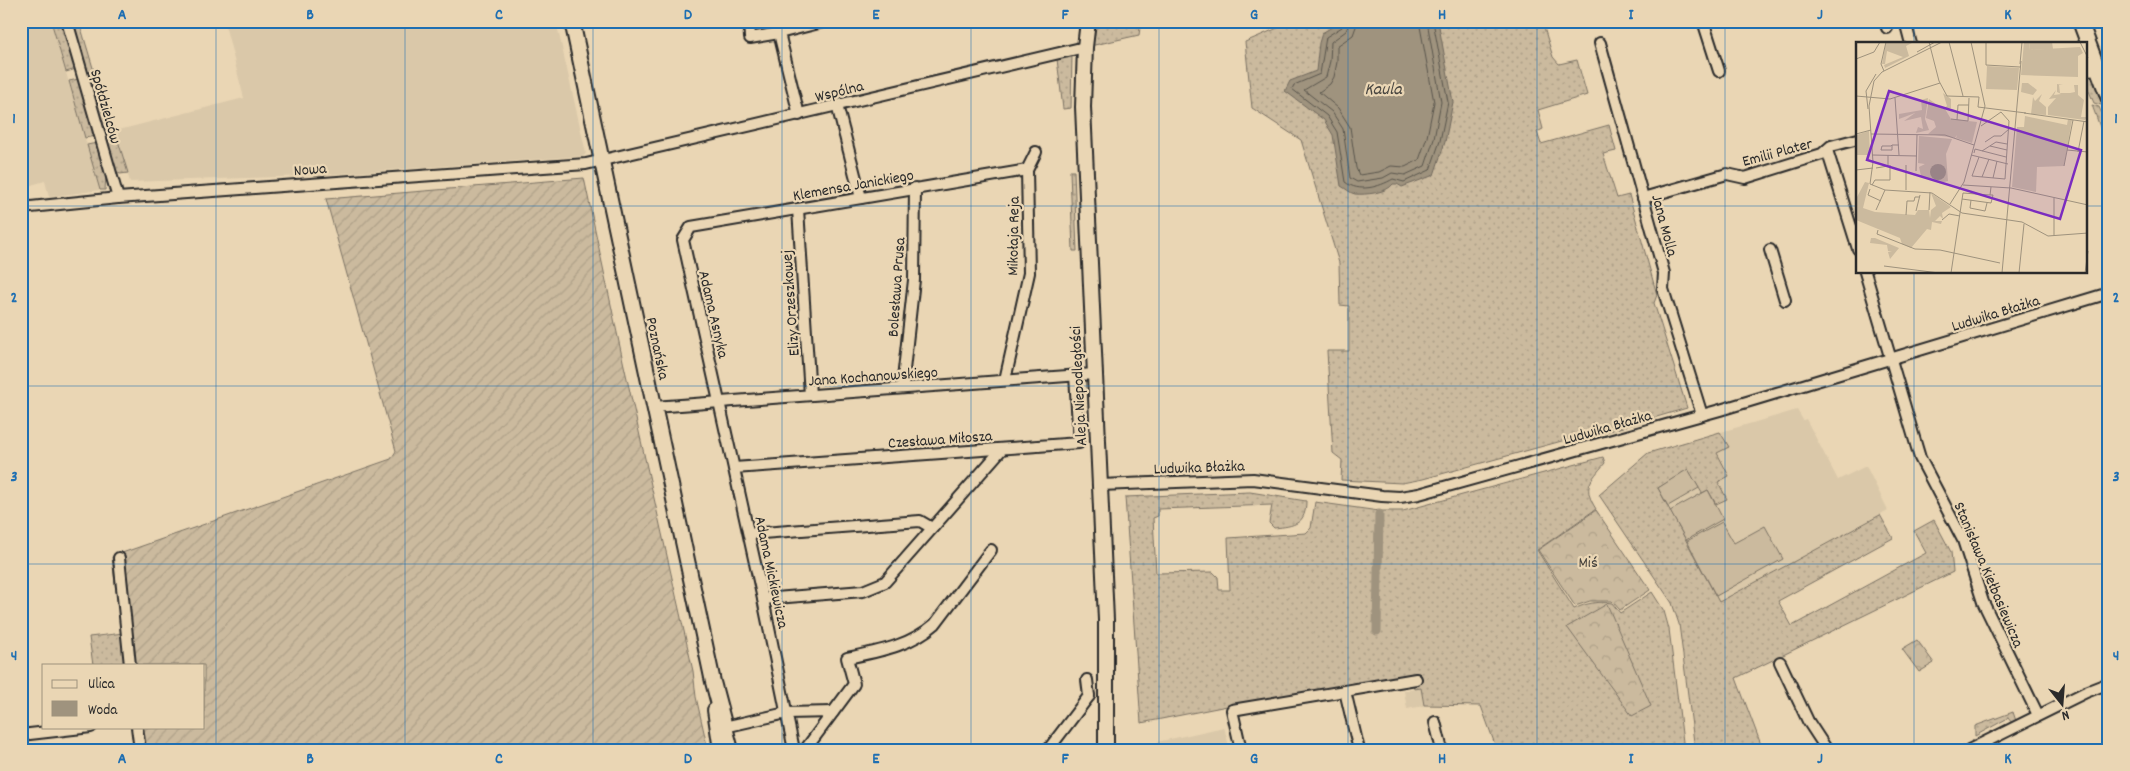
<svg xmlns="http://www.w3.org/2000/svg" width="2130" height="771" font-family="Dekko,sans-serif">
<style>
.built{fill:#dac8a9}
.grass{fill:url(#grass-dots);stroke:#7b7264}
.forest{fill:url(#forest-crowns);stroke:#7b7264}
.garden{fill:url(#garden-furrows);stroke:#7b7264}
.pitch{fill:#cbba9e;stroke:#7b7264}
.water{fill:#9f937e;stroke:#71695d}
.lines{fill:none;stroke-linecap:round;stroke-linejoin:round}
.shore{stroke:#59554c;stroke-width:1}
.canal{stroke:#9f937e;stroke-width:9}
.street-casing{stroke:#2b2b2b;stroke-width:14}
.secondary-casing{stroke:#2b2b2b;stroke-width:18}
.street{stroke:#ead6b4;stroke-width:10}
.secondary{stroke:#ead6b4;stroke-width:14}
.grid{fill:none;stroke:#1f6fb2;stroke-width:1;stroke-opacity:0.55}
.labels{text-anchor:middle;stroke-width:4.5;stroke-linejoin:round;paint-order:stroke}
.street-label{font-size:16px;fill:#2b2b2b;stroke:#ead6b4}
.park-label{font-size:16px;fill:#43403c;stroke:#ead6b4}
.water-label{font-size:18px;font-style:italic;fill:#484540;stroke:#ead6b4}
.inset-road{fill:none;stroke:#9e927d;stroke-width:1}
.view{fill:#7b2cbf;fill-opacity:0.15;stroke:#7b2cbf;stroke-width:2.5}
.inset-edge{fill:none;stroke:#2b2b2b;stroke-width:2.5}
.neatline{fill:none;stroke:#1f6fb2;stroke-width:2}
.grid-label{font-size:16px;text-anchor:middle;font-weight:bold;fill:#1f6fb2}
</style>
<defs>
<pattern id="grass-dots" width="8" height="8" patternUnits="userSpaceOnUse" patternTransform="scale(1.25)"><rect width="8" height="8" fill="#cbba9e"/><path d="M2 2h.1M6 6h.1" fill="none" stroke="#aea088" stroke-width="1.8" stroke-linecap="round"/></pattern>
<pattern id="forest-crowns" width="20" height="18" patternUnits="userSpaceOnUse" patternTransform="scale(1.25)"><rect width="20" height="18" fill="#cbba9e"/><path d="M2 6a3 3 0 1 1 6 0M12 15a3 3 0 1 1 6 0" fill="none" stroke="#aea088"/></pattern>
<pattern id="garden-furrows" width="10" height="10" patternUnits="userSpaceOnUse" patternTransform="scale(1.25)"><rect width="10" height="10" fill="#cbba9e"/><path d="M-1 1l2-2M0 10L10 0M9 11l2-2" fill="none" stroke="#aea088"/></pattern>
</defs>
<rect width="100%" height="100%" fill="#ead6b4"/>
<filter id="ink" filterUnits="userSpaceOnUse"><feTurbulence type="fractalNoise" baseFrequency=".02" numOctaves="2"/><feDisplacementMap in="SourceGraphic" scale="10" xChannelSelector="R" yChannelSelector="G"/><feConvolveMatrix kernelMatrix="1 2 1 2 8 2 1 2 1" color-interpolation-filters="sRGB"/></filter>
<g filter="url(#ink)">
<g class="built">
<path d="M21,21h30l49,169 -51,7 -4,-16 -24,7z"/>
<path d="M224,21h332l30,132 -2,3 -276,20 -178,6 -15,-51 129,-33z"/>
<path d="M1797,410l6,10 3,-1 32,61 28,-14 22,44 -179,98 -105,-118 44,-37z"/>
<path d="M1421,688l3,18 -17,3 -3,-18z"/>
<path d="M1224,727l6,23h-72l-1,-8z"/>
</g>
<g class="grass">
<path d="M51,21h11l14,48 -10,3z"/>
<path d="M71,21h8l28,94 8,16 13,42 -8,1 -6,-5z"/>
<path d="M1092,21h49l-2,14 -49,11z"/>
<path d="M1294,21h248l11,36 6,7 18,-4 10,35 -49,15 5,19 -6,3 4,12 68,-19 7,26 -13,3 14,44 12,-3 28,100 -3,8 33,105 -88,26v5l-6,2 -2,-8 -168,46 -21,4 -61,-3 1,-20 -9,-7 -6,-102h22v-45l-9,-1 -1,-42 -38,-123 -49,-32 -7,-66z"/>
<path d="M1072,55l-1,53 -8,1 -6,-50z"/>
<path d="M2091,74l4,3 10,26 -4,2 -7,-2 -8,-19v-9z"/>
<path d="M79,79l16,57 -10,2 -16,-57z"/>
<path d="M2092,105l7,2 10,23 -1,19z"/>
<path d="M97,143l9,32 -1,15h-5l-13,-45z"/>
<path d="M1070,171h4l3,80h-4z"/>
<path d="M1720,432l9,15 -12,6 12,23 -11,6 9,17 -11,5 -8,-14 -6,3 -14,-23 -30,18 61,114 161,-87 13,23 -115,63 14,25 134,-73 -12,-22 20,-11 17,32 2,20 -217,106 27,72h-68l-16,-126 -7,-21 -73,-108 49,-42z"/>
<path d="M1603,457l2,6c-15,18 -23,24 -9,46l-59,41 37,59c13,-6 24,-8 38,-6l8,10 32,-21 12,19 5,18 15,121h-187l-16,-44 -57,-1 -3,-17 -7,1 -1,-5 4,-10 -190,32 -86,17 -16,-226 125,-5 56,9c0,23 -11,25 -32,27l-5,-5 3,-18 -114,4v7l-5,2 3,55 57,-1 5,5 1,13h11l-2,-52 78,-5 5,-5 4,-26 64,9h24z"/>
<path d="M122,553l13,112h-42l-4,-28 35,-4 -4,-42 -4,1 -4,-35z"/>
<path d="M2013,712l3,9 -4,2 -4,-5 -33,18v-10z"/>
</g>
<g class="forest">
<path d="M1596,510l54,80 -30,20 -8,-9h-22l-15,5 -37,-56z"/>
<path d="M1607,604l44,102 -19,10 -65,-89z"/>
<path d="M1917,640l17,23 -15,9 -17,-23z"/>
</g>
<path class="garden" d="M584,178l39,183 70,310 3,26 12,53h-563l-3,-23h62v-62h-69l-13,-112 269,-94 5,-8 -70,-252z"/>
<g class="pitch">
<path d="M1688,469l11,19 -31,18 -10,-18z"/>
<path d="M1708,490l15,29 -37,21 -16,-29z"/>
<path d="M1722,522l12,21 31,-17 18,33 -67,37 -29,-55z"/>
</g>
<path class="water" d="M1342,21h96l15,81 -8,40 -11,33 -32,12 -5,-3h-4c-6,9 -28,11 -38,10 -5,-1 -10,-6 -14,-8l-8,-51 -9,-15 -39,-29 5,-10 26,-10 3,-28 3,-10z"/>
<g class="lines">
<g class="shore">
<path d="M1344,21l-2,6 -16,10 -6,37 -26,11 -2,4 35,27 10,16 8,50c14,11 34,5 48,-3l11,3 26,-12 10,-29 8,-39 -15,-81"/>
<path d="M1350,21l-4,10 -15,11 -1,19 -4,16 -22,13 28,22 11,17 7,49 7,4 26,-4 9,-5 13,2 20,-9 9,-27 7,-37 -14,-81"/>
<path d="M1358,21l-5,14 -16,11v16l-3,15 -4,7 -11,8 19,16 12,19 6,41 3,7 20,-3 12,-6 14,1 14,-7 8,-23 7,-35 -15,-81"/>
</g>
<path class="canal" d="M1377,631l2,-117"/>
<defs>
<g id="street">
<path d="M67,21l51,177"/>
<path d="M749,21l1,17 29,-5"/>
<path d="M1703,21l16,50"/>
<path d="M1885,21l2,7"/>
<path d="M1905,21l6,23"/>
<path d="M1600,43l64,230 -1,16 39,126"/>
<path d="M2086,71l11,-3"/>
<path d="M837,105l24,93"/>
<path d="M799,115l-20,-82 48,-12"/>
<path d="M1827,150l31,99"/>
<path d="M1643,198l84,-24 18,4 77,-24 9,-8 27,-7"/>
<path d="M21,208l97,-10 468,-34 499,-117"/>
<path d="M798,209l12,186"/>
<path d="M1770,250l15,50"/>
<path d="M1865,272l55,186 43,82 20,62 55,113"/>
<path d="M1005,380l24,-107 -2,-103 9,-18"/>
<path d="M902,388l12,-108 1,-92"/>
<path d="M654,407l440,-33"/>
<path d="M734,468l345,-25 -4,-68"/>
<path d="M1100,485l153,-6 129,17 18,1 19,-3 301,-84 389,-117"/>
<path d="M749,534l171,-13 12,7"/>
<path d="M119,558l11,107"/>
<path d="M763,599l100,-8 22,-9 117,-133"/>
<path d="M1780,662l28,59 19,29"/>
<path d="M1087,680l2,16"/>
<path d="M1345,691l14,59"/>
<path d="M1435,722l7,28"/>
<path d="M137,727l3,23"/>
<path d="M720,728l66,-15 47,-1"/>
<path d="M21,735l70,-8"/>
<path d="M794,750l-31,-151 -80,-359 8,-13 336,-57"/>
<path d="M805,750l49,-66 -7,-26c33,-7 63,-12 88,-34l56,-74"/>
<path d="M1048,750l41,-54"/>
<path d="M1241,750l-9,-40 184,-31"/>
<path d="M1969,750l117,-58 23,-9"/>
</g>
<g id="secondary">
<path d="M572,21l141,661 18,68"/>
<path d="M1088,21l-3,26 -2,60 23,513v130"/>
<path d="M2080,21l29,78"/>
<path d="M715,710l6,40"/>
</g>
</defs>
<use href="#street" class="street-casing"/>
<use href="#secondary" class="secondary-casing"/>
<use href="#street" class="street"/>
<use href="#secondary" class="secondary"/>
</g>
</g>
<path class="grid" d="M216,21v729M405,21v729M593,21v729M782,21v729M971,21v729M1159,21v729M1348,21v729M1537,21v729M1725,21v729M1914,21v23M21,206h1837M2086,206h23M1914,272v478M21,386h2088M21,564h2088"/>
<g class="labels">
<g class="street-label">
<text transform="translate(839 90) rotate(-14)" y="6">Wspólna</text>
<text transform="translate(107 106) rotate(74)" y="6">Spółdzielców</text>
<text transform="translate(1777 151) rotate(-15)" y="6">Emilii Plater</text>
<text transform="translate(310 168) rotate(-4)" y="6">Nowa</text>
<text transform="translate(853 184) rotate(-10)" y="6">Klemensa Janickiego</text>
<text transform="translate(1666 225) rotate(75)" y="6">Jana Molla</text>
<text transform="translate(1012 236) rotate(-89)" y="6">Mikołaja Reja</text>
<text transform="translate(895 287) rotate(-86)" y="6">Bolesława Prusa</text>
<text transform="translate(789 303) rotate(-94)" y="6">Elizy Orzeszkowej</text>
<text transform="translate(1995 312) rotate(-17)" y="6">Ludwika Błażka</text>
<text transform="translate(715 314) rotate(77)" y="6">Adama Asnyka</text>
<text transform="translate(659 348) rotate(78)" y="6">Poznańska</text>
<text transform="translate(873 375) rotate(-4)" y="6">Jana Kochanowskiego</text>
<text transform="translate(1077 386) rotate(-93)" y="6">Aleja Niepodległości</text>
<text transform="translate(1607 426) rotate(-16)" y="6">Ludwika Błażka</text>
<text transform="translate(940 438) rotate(-4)" y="6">Czesława Miłosza</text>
<text transform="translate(1199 466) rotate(-2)" y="6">Ludwika Błażka</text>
<text transform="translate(773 572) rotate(78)" y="6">Adama Mickiewicza</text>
<text transform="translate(1990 574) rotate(67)" y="6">Stanisława Kiełbasiewicza</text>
</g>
<g class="park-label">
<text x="1588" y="567">Miś</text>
</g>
<g class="water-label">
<text x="1383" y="94">Kaula</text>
</g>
</g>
<g transform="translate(1856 42)">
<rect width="231" height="231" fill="#ead6b4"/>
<path d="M30,0h28l-8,4 3,10 -24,12 -1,-3 19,-8 -16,-6 -2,13h-3zM174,0h22l1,7 -24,1zM201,42l6,1h-4l1,8h10l5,-1 -1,-7h4v10l6,5 -3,17h6l-2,3 -37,-5v-8l8,-9 -7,1 7,-9 -2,5 7,-1 -4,-2zM87,51l8,6v9l-6,1 6,10 26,3 -5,21 -16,-5 1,-3 -2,3 -27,-4 8,-7 -2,-6 -8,-3 3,-19 14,10 4,-3zM186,52l-3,7 7,6v8l-15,-1 2,-17 2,4zM72,56l-3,21 4,11 -13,3 2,-6 5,2 -2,-12 -17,4 11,-8 -16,6v-5l23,-4 -1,-10zM13,89l1,24h-14v-20zM63,94l33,3 -6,15 2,27 -8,2 -19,-7 -2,-9 6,-3 -7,-1zM9,140l4,1 -6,25 12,4 40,3 3,-5h11l1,8 1,-8 5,-4 -5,-13 20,14 -9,6 1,6 -3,-3 -5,5h7l-1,3 -9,-2 -1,8 -4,-1 -16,19 -9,-4 -2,-6 -44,-18 1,-23zM15,196h4l24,10 -9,11 -2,-7 4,-1h-4l-1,-6 -17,-2z" fill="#cbba9e"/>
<path d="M166,41h6l9,7 -4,5 -12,-3z" fill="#cbba9e"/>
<path d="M168,0h6l-1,8 51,-3 3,6 -5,3v21l-57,-2zM131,24l32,2 -2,22 -31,-1zM169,74l42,9 1,-6 4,1 -8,46 -27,1 -1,25 -24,-5 5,-60h7z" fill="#cbba9e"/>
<path d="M74 130a8 8 0 1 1 16 0a8 8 0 1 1-16 0Z" fill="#9f937e"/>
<path class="inset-road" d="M73,0l10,39 8,15 32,1 -1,10 48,6M86,0l-60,30 -8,9 -5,25 4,56 -3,22 15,6 47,3 30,20 60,9 26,14 40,-3M93,0l14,54M130,0v23l34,2M224,0l8,16M61,10l18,-10M0,17l18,-7 6,-10M164,22l2,-22M28,29l-3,-7 5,-22M0,54l34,3 50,-16M39,56l4,57M12,67l-2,-18 10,-17M168,71l64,9M95,77l17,2 1,-23M101,78l1,-15h11M0,92l15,-4M15,92l74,1 29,10M129,100l9,-6h7l8,-7M36,103v5h-11l1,-4h9l1,-1h7M134,104l17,4M211,108l21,2M126,109l14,-9 11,2M222,110l6,-31M118,111l1,-4 31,8M16,113l45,1M115,113l37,9M208,124l9,-46M20,126l12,-2v-11M0,128l17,-2M60,129l1,-36M116,134l33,3 4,-58 -8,-9 -20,14M116,134l7,-19M126,135l7,-18M137,136l4,-17M16,143l3,-5h15v-15M107,143l48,3 77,17M14,147l-2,6 13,6M50,148v-25M106,157l29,4 2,-8h-3M115,158l-1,8 15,3 2,-8M94,162l14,-22 21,-76 -14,-64M20,168l9,-20M73,168l1,-18M60,169l4,-16M50,173l1,-14h7l1,-4h5M86,178l7,-6 11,2M22,188l-1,4 38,15 25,1 60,13M198,194v-38M28,224l55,7M95,231l12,-80 27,2 1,-8M146,231l19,-212M163,231l5,-49M229,231l3,-22"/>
<path class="view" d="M33,49l192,59 -21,69 -193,-59z"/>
<rect width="231" height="231" class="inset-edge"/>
</g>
<rect width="2130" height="771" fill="none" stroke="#ead6b4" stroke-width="55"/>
<rect x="42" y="664" width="162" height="65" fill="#ead6b4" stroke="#9e927d"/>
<rect x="52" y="680" width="25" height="8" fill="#ead6b4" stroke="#9e927d"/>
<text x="88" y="688" font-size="15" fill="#2b2b2b">Ulica</text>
<rect x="52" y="701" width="25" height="15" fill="#9f937e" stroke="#9e927d"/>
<text x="88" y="714" font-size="15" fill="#2b2b2b">Woda</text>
<g transform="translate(2062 704) rotate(163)" stroke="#ead6b4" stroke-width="4" paint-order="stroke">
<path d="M0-4L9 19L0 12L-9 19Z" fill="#2b2b2b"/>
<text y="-8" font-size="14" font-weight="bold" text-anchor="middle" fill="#2b2b2b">N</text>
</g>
<rect x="28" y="28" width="2074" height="716" class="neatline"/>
<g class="grid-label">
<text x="122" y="19">A</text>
<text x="310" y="19">B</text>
<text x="499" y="19">C</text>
<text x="688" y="19">D</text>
<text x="876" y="19">E</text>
<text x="1065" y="19">F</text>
<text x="1254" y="19">G</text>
<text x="1442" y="19">H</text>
<text x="1631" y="19">I</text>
<text x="1820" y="19">J</text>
<text x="2008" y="19">K</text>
<text x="14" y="123">1</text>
<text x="2116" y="123">1</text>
<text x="14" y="302">2</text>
<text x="2116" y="302">2</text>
<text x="14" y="481">3</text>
<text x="2116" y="481">3</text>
<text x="14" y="660">4</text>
<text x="2116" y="660">4</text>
<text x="122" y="763">A</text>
<text x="310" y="763">B</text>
<text x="499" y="763">C</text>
<text x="688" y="763">D</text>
<text x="876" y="763">E</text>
<text x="1065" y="763">F</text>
<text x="1254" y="763">G</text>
<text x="1442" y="763">H</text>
<text x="1631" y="763">I</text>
<text x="1820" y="763">J</text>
<text x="2008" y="763">K</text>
</g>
</svg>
